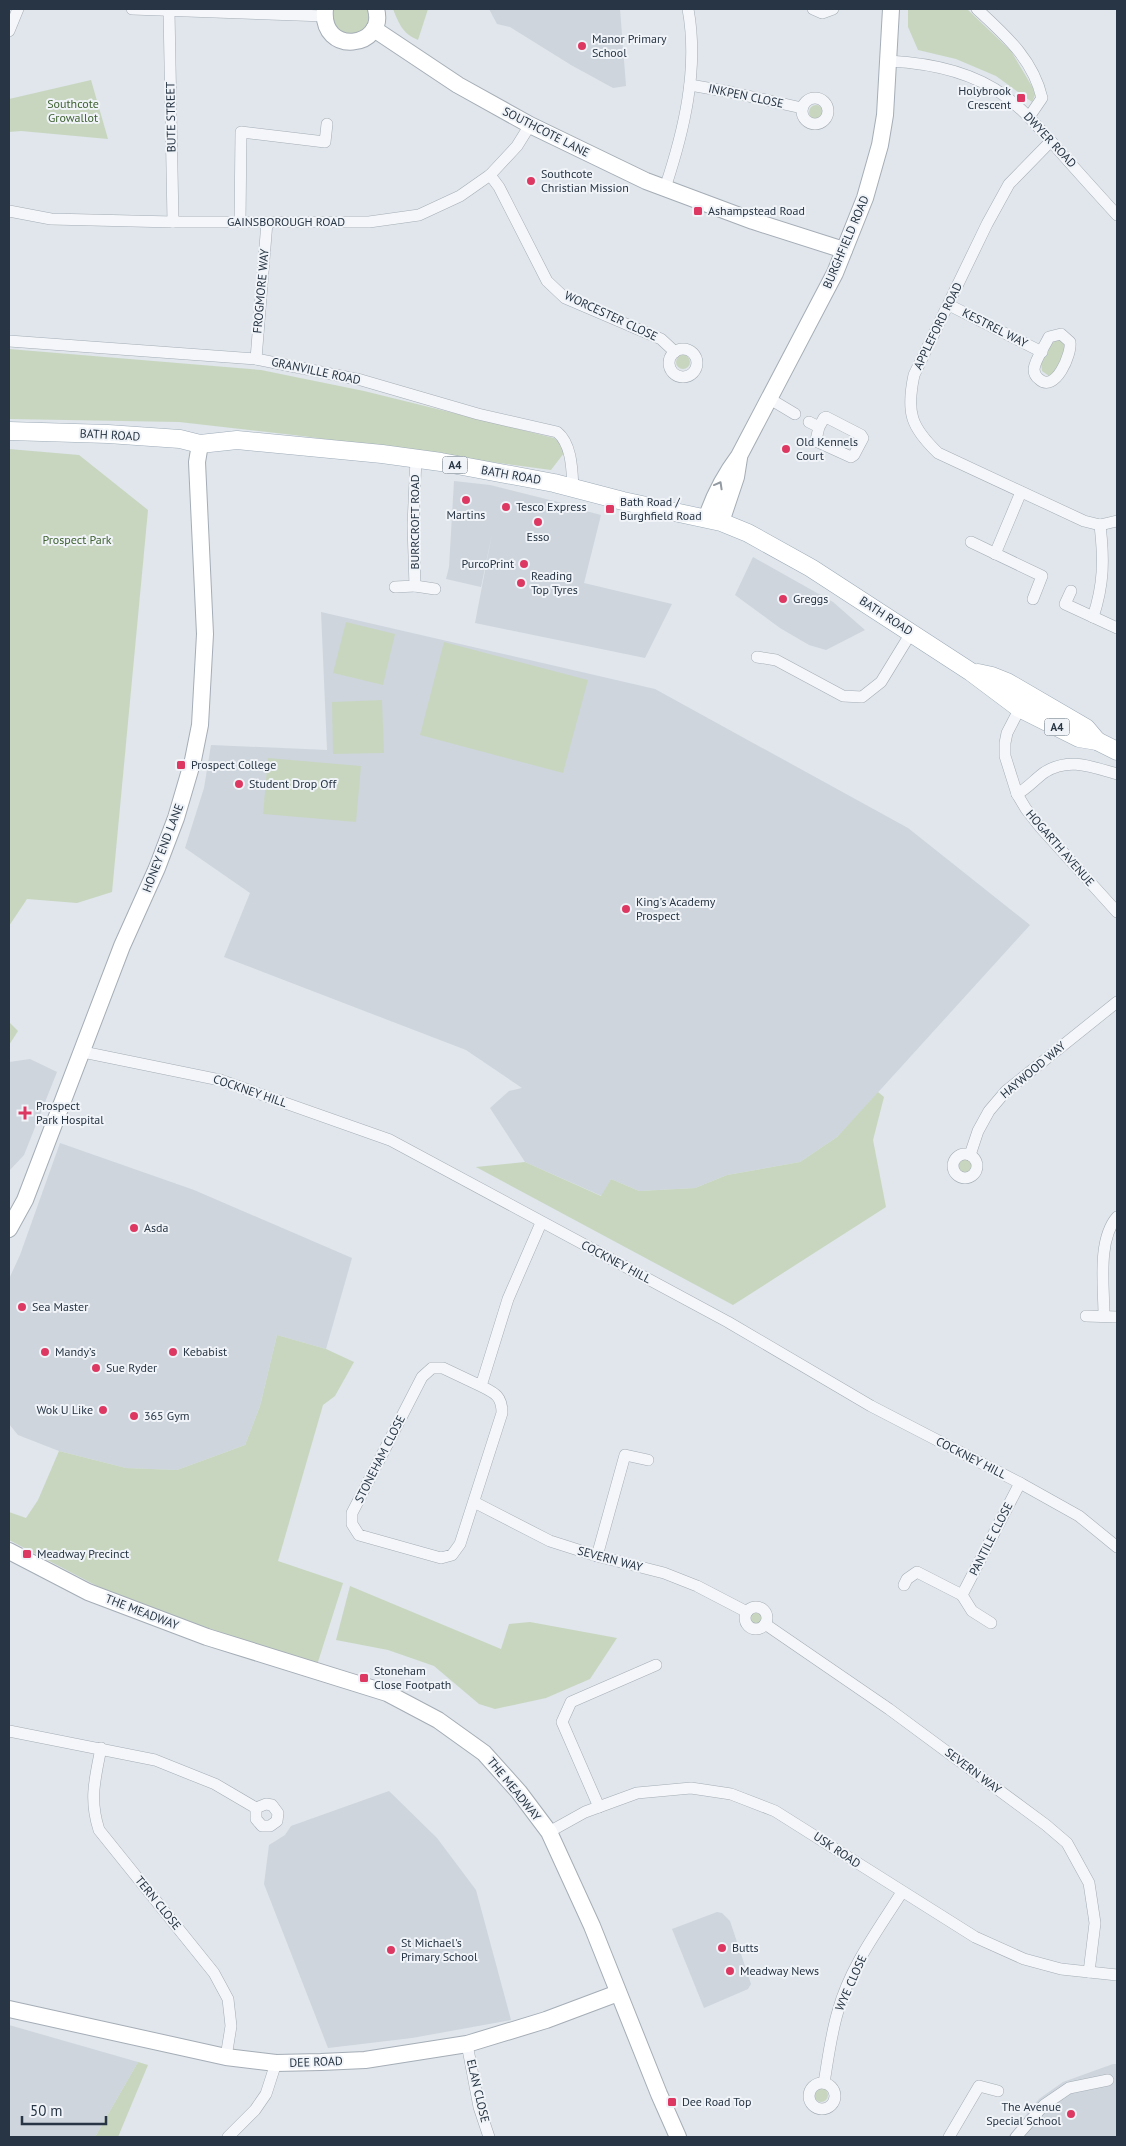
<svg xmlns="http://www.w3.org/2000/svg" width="1126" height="2146" font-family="'PT Sans',sans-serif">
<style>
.built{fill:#ced5dd}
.green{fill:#c8d6c0}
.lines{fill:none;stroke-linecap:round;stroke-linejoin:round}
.street-casing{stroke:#a5adb6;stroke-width:12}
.secondary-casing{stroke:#a5adb6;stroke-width:18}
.primary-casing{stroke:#9eabb8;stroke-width:19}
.street{stroke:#f4f6f9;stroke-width:11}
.secondary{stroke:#fff;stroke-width:16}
.primary{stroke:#fff;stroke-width:18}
.oneway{stroke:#939aa2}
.poi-dot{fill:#dd3862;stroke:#f0f4f8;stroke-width:2}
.labels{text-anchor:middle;stroke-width:4;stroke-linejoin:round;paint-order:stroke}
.shield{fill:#f0f4f8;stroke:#636e7a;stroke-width:1}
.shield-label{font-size:11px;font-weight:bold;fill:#273544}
.poi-label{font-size:12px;fill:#273544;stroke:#f0f4f8;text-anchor:start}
.street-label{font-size:12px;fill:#273544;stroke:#f0f4f8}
.park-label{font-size:12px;fill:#406232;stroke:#f0f4f8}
</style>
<rect width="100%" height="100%" fill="#e0e6eb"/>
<g class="built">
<path d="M489,9h131l6,77 -13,2 -42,-23 -61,-38 -13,-3z"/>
<path d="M454,481l36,4 84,21v2l27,7 -17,68 88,21 -27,54 -170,-35 17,-89 -11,53 -35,-8 3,-12z"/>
<path d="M753,557l80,45 32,28 -39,20 -17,-5 -29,-17 -45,-33z"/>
<path d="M321,612l334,77 253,139 122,97 -178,196 -15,16 -37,25 -73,13 -32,13 -56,3 -28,-12 -9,17 -77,-34 -35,-54 19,-17 13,-3 -56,-38 -242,-93 26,-64 -65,-45 19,-60 7,-43 116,5z"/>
<path d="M30,1059l27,13 -33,83 -15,16v-109z"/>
<path d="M60,1143l134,47 158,68 -26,91 -49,-14 -17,71 -15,39 -68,25 -51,-2 -67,-17 -41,-16 -9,-11v-145l11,-24z"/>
<path d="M389,1791l48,47 39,52 35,130 -99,18 -84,10 -64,-164 5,-39 16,-10 6,-9z"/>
<path d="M717,1912l5,1 8,8 21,63 -3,5 -44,19 -32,-79z"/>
<path d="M9,2025l129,37 -43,75h-86z"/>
<path d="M1113,2064h4v73h-109l31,-38 24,-17z"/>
</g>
<g class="green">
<path d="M331,9h40v15l-15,12 -20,-5z"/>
<path d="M393,9h35l-10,31c-15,-6 -19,-16 -25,-31z"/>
<path d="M908,9h59l44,42 25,42 -4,9 -36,-26 -40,-17 -38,-9 -10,-23z"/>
<path d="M91,80l17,59 -87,-8 -12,1v-33z"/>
<circle cx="816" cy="112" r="7"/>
<path d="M1058,340l6,2 2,5 -9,24 -8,5 -7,-5 -1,-8 12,-22z"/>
<path d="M9,349l252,21 103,21 190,47 8,7 2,8 -13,17 -249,-34 -123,-14 -170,-3z"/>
<circle cx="683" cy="362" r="7"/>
<path d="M9,449l70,6 69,55 -36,382 -35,11 -50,-4 -18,27z"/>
<path d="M346,622l49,12 -12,51 -50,-12z"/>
<path d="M444,642l144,38 -25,93 -143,-38z"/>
<path d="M382,700l2,53 -51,1 -1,-52z"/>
<path d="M268,758l93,8 -5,56 -93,-8z"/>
<path d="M9,1022l9,9 -9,14z"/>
<path d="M878,1092l6,5 -11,43 13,67 -153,98 -257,-138 49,-5 76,34 10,-17 28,12 56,-3 32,-13 73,-13 37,-25z"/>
<circle cx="965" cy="1166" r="7"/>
<path d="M277,1335l49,14 28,13 -19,34 -12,9 -45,156 65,22 -26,82 -159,-54 -61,-25 -88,-46v-28l17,6 12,-18 21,-49 67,17 51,2 68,-25 15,-39z"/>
<path d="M350,1586l151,63 8,-25 21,-2 87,16 -27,41 -44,19 -51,11 -16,-5 -45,-38 -46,-16 -52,-10z"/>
<circle cx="755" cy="1618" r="7"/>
<path d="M138,2062l10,3 -30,72h-23z"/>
<circle cx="821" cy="2095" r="7"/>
</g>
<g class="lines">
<defs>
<g id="street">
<path d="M132,9l193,7"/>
<path d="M813,9l9,4 11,-4"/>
<path d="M977,9c28,26 56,50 65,89l-13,19"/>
<path d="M169,11l4,211"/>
<path d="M9,31l9,-22"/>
<path d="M889,61c39,2 84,11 116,35 20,15 35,33 51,51 20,23 41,46 61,68"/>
<path d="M690,85l40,7 72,16"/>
<circle cx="815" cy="111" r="13"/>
<path d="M1051,141l-42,43 -22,40 -73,151c-8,38 -3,52 24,78l146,68 16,4 17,-4"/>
<path d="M490,175l9,12 48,94 18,17 96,41 14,13"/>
<path d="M665,188c19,-57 34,-119 23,-179"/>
<path d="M9,211l42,8 122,3h196l50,-7 41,-19 30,-21 27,-29 13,-21"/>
<path d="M240,222l1,-90 84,10 2,-18"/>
<path d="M949,305l93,47"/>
<path d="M1061,334l9,8c2,12 -15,52 -31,37 -3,-2 -5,-6 -5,-10 1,-10 11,-23 15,-32z"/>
<path d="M9,341l247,18 105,21 117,34 79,18c15,12 15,38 16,56"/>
<circle cx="683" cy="363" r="14"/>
<path d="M256,359l11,-137"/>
<path d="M770,399l25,15"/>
<path d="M809,422l10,5 5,-9 2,-1 35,18 2,3 -9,17 -3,2 -33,-15 -2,-2 3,-13"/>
<path d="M971,542l71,34 -9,23"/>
<path d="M995,554l26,-62"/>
<path d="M415,586l20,3"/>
<path d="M395,587l20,-1 -2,-61 3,-66"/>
<path d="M1071,591l-6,13 52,24"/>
<path d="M1093,617c11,-33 11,-58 7,-92"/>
<path d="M757,657l19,3 67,36 19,1 19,-15 30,-49"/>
<path d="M1023,702l-16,31 -2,10v13l12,38 9,15 15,19 76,84"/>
<path d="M1017,794c11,-6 18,-15 28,-22 24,-15 47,-5 72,2"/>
<path d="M83,1052l137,28 170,60 338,182 143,84 149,77 59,33 38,31"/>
<circle cx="965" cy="1166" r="12"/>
<path d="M970,1155l8,-24 11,-20 17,-20 111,-89"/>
<path d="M1086,1316l31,1"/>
<path d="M1104,1316c0,-29 -7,-76 13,-99"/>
<path d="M481,1386l-38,-18h-11l-10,9 -70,136v11l7,11 82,23 11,-3 8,-11 42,-131c0,-17 -7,-20 -21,-27l27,-87 33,-76"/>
<path d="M474,1502l76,39 47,15 67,17 33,13 50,26"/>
<path d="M597,1556l28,-101 23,5"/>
<path d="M904,1585l3,-6 10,-7 45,23"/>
<circle cx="756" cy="1618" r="11"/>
<path d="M991,1623l-19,-12 -10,-16 58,-112"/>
<path d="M765,1624l124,85 157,116 21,18 22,40 6,40 -6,49"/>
<path d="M9,1731l146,29 60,24 41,24"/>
<path d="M101,1748c-6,31 -12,51 -2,82l115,143 14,26 3,27 -5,31"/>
<path d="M266,1804l6,1 6,8 -1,8 -7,5h-8l-6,-7v-11z"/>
<path d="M599,1807l-37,-85 9,-20 85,-37"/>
<path d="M549,1832l36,-20 52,-19 54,-5 40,6 44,17 200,126 49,22 37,10 56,6"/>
<path d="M467,2044l12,63 10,30"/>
<path d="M824,2083c4,-24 7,-49 14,-72 12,-44 40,-81 64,-119"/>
<circle cx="822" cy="2096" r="13"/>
<path d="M228,2137l27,-27 11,-16 10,-31"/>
<path d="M949,2137l30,-51 19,5"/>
<path d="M1016,2137l28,-32 25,-17 39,-8"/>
</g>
<g id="secondary">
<path d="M325,9c-5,48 62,39 51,0"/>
<path d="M374,29l84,56 72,40 116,56 107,40 91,29"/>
<path d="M706,519c8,-24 18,-43 33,-63l96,-183 30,-75 15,-53 5,-30 6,-106"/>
<path d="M721,522l15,-45 3,-19"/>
<path d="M9,1229l16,-29 97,-254 35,-78 19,-50 17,-58 7,-35 5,-91 -8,-172 3,-18"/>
<path d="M9,1551l79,41 119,45 180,56 51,27 46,33 35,39 30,40 43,94 67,168 19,43"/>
<path d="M9,2009l217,48 50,6 45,-1 44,-2 102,-16 79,-24 72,-27"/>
</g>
<g id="primary">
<path d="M9,431l99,3 72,5 20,5 37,-4 145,14 59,8 113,21 69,18 98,21 27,11 63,35 160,104 48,36 60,30 18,3 20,10"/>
<path d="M978,673l14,3 15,6 79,46 11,13"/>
</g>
</defs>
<use href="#street" class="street-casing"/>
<use href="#secondary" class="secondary-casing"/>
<use href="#primary" class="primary-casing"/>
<use href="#street" class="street"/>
<use href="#secondary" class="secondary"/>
<use href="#primary" class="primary"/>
</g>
<defs><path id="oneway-chevron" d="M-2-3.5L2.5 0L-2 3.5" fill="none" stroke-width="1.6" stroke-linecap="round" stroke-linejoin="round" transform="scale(1.25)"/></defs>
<use class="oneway" href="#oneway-chevron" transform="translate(719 485) rotate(-61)"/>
<g class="poi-dot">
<circle cx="582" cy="46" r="5"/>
<rect x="1016" y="93" width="10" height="10" rx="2.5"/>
<circle cx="531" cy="181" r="5"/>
<rect x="693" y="206" width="10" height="10" rx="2.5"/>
<circle cx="786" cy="449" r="5"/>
<circle cx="466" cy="500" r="5"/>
<circle cx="506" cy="507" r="5"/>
<rect x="605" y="504" width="10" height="10" rx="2.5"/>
<circle cx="538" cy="522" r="5"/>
<circle cx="524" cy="564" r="5"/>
<circle cx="521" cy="583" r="5"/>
<circle cx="783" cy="599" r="5"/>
<rect x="176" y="760" width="10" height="10" rx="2.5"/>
<circle cx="239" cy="784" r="5"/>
<circle cx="626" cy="909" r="5"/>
<path d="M22.5 1105.5h5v5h5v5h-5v5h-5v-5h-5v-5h5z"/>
<circle cx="134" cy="1228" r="5"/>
<circle cx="22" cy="1307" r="5"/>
<circle cx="45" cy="1352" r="5"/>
<circle cx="173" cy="1352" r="5"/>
<circle cx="96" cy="1368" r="5"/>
<circle cx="103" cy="1410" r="5"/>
<circle cx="134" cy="1416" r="5"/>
<rect x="22" y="1549" width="10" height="10" rx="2.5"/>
<rect x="359" y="1673" width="10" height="10" rx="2.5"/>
<circle cx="722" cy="1948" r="5"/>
<circle cx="391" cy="1950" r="5"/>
<circle cx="730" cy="1971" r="5"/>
<rect x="667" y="2097" width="10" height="10" rx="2.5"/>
<circle cx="1071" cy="2114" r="5"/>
</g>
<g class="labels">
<g class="shield">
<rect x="442.5" y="456.5" width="25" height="17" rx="4"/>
<rect x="1044.5" y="718.5" width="25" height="17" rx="4"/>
</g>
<g class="shield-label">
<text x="455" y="469">A4</text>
<text x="1057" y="731">A4</text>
</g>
<g class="poi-label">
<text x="592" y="43">Manor Primary<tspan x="592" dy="14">School</tspan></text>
<text x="1011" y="95" text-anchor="end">Holybrook<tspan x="1011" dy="14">Crescent</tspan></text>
<text x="541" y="178">Southcote<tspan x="541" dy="14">Christian Mission</tspan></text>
<text x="708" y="215">Ashampstead Road</text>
<text x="796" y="446">Old Kennels<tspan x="796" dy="14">Court</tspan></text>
<text x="620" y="506">Bath Road /<tspan x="620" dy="14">Burghfield Road</tspan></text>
<text x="516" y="511">Tesco Express</text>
<text x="466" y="519" text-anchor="middle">Martins</text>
<text x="538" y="541" text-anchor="middle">Esso</text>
<text x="514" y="568" text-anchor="end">PurcoPrint</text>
<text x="531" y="580">Reading<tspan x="531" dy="14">Top Tyres</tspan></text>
<text x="793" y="603">Greggs</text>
<text x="191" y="769">Prospect College</text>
<text x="249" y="788">Student Drop Off</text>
<text x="636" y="906">King's Academy<tspan x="636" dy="14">Prospect</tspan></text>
<text x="36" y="1110">Prospect<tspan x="36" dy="14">Park Hospital</tspan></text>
<text x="144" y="1232">Asda</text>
<text x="32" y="1311">Sea Master</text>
<text x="55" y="1356">Mandy’s</text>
<text x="183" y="1356">Kebabist</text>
<text x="106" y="1372">Sue Ryder</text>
<text x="93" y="1414" text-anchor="end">Wok U Like</text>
<text x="144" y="1420">365 Gym</text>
<text x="37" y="1558">Meadway Precinct</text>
<text x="374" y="1675">Stoneham<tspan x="374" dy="14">Close Footpath</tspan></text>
<text x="401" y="1947">St Michael's<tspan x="401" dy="14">Primary School</tspan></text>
<text x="732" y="1952">Butts</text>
<text x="740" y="1975">Meadway News</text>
<text x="682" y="2106">Dee Road Top</text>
<text x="1061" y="2111" text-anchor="end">The Avenue<tspan x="1061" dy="14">Special School</tspan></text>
</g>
<g class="street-label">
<text transform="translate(746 96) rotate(12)" y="4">INKPEN CLOSE</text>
<text transform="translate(171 117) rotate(-91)" y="4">BUTE STREET</text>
<text transform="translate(546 132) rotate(27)" y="4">SOUTHCOTE LANE</text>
<text transform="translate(1050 140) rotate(47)" y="4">DWYER ROAD</text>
<text x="286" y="226">GAINSBOROUGH ROAD</text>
<text transform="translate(846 242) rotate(-67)" y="4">BURGHFIELD ROAD</text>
<text transform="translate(261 291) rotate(-85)" y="4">FROGMORE WAY</text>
<text transform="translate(611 316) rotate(25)" y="4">WORCESTER CLOSE</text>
<text transform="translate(938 326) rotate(-64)" y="4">APPLEFORD ROAD</text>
<text transform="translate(995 328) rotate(27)" y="4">KESTREL WAY</text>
<text transform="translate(316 371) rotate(12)" y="4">GRANVILLE ROAD</text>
<text transform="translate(110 435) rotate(3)" y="4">BATH ROAD</text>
<text transform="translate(511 475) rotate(10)" y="4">BATH ROAD</text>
<text transform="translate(415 522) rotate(-90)" y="4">BURRCROFT ROAD</text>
<text transform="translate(886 616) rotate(33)" y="4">BATH ROAD</text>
<text transform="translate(163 848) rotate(-69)" y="4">HONEY END LANE</text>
<text transform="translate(1060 848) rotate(49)" y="4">HOGARTH AVENUE</text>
<text transform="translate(1033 1070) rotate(-40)" y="4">HAYWOOD WAY</text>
<text transform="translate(250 1091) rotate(19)" y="4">COCKNEY HILL</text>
<text transform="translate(616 1262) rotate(28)" y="4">COCKNEY HILL</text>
<text transform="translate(971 1458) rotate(27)" y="4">COCKNEY HILL</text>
<text transform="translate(380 1459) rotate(-63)" y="4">STONEHAM CLOSE</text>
<text transform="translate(991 1539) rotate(-63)" y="4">PANTILE CLOSE</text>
<text transform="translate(610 1559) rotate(15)" y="4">SEVERN WAY</text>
<text transform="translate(142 1612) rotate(21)" y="4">THE MEADWAY</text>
<text transform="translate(973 1771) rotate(37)" y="4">SEVERN WAY</text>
<text transform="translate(514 1789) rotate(51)" y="4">THE MEADWAY</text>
<text transform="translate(837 1850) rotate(34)" y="4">USK ROAD</text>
<text transform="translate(158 1903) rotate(51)" y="4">TERN CLOSE</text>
<text transform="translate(851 1983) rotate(-66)" y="4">WYE CLOSE</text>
<text transform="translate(316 2062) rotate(-2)" y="4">DEE ROAD</text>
<text transform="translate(478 2091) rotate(77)" y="4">ELAN CLOSE</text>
</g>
<g class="park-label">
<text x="73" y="108">Southcote<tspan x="73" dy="14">Growallot</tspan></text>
<text x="77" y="544">Prospect Park</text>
</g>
</g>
<rect width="1126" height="2146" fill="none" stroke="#273544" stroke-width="20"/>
<path d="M22 2116v8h84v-8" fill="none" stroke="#273544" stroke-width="2.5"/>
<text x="30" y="2116" font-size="15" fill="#273544" stroke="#f0f4f8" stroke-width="4" paint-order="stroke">50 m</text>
</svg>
